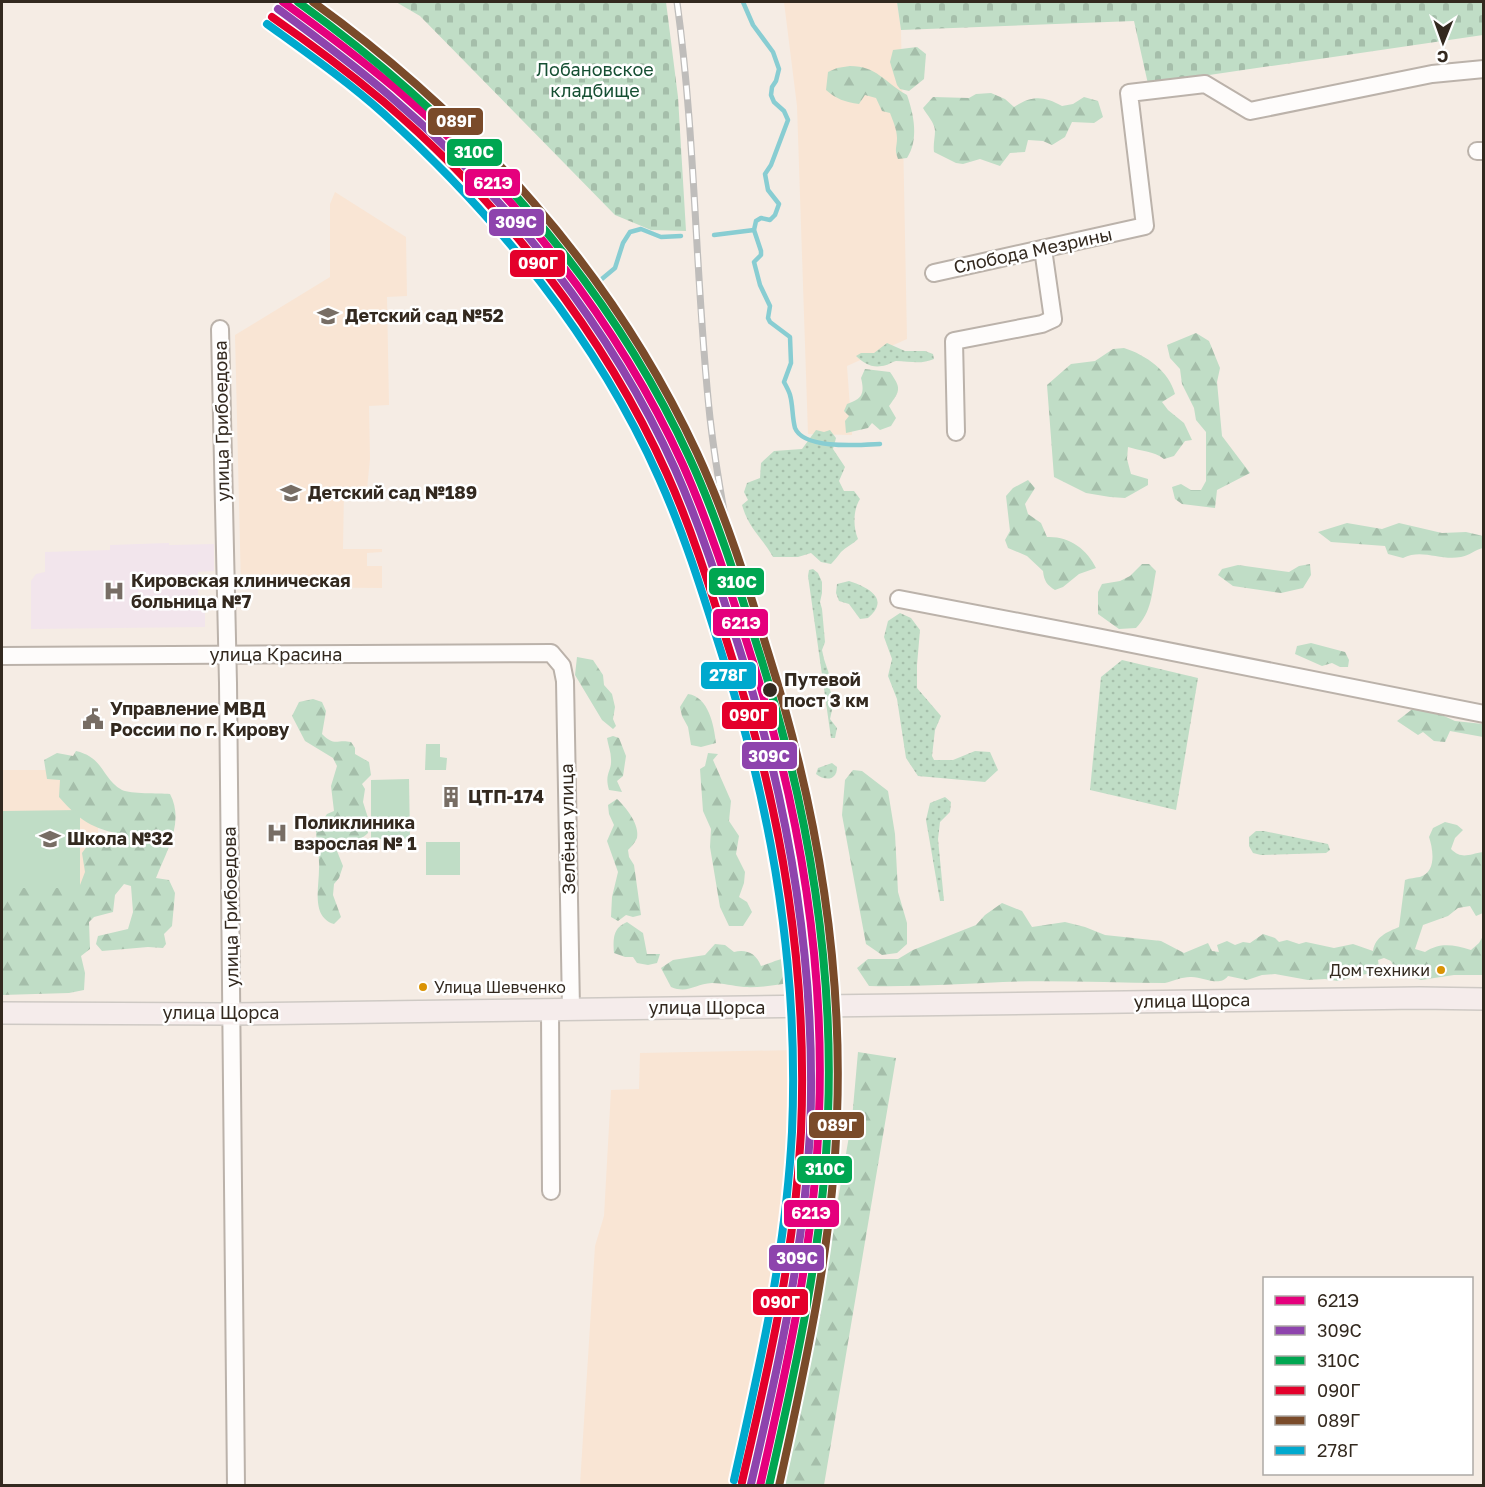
<svg xmlns="http://www.w3.org/2000/svg" width="1485" height="1487" font-family="'Golos Text',sans-serif">
<style>
.built{fill:#f9e5d4}
.medical{fill:#f2e5ec}
.grass{fill:url(#grass-dots)}
.forest{fill:url(#forest-firs)}
.cemetery{fill:url(#cemetery-stones)}
.park{fill:#c0ddc6}
.lines{fill:none;stroke-linecap:round;stroke-linejoin:round}
.stream{stroke:#88cdd2;stroke-width:4.5}
.minor-casing{stroke:#bbb2aa;stroke-width:20}
.major-casing{stroke:#cec9c4;stroke-width:24}
.minor{stroke:#fefcfb;stroke-width:16}
.major{stroke:#f5eceb;stroke-width:21}
.rail-casing{stroke:#bfbdbb;stroke-width:7}
.rail{stroke:#fff;stroke-width:4.5;stroke-dasharray:14;stroke-linecap:butt}
.rail-1-casing{stroke:#fff;stroke-width:12}
.rail-2-casing{stroke:#fff;stroke-width:12}
.rail-3-casing{stroke:#fff;stroke-width:12}
.rail-4-casing{stroke:#fff;stroke-width:12}
.rail-5-casing{stroke:#fff;stroke-width:12}
.rail-6-casing{stroke:#fff;stroke-width:12}
.rail-1{stroke:#e5007d;stroke-width:8}
.rail-2{stroke:#8e44ad;stroke-width:8}
.rail-3{stroke:#00a651;stroke-width:8}
.rail-4{stroke:#e4002b;stroke-width:8}
.rail-5{stroke:#7a4b2a;stroke-width:8}
.rail-6{stroke:#00a9ce;stroke-width:8}
.stop-dot{fill:#33291f;stroke:#fff;stroke-width:2}
.bus-dot{fill:#da9305;stroke:#fff;stroke-width:2}
.labels{text-anchor:middle;stroke-width:5;stroke-linejoin:round;paint-order:stroke}
.bus-label{font-size:16px;fill:#33291f;stroke:#fff;text-anchor:end}
.park-label{font-size:18px;fill:#164f33;stroke:#fff}
.street-label{font-size:18px;fill:#33291f;stroke:#fff}
.poi-label{font-size:18px;font-weight:bold;fill:#33291f;stroke:#fff;text-anchor:start}
.stop-label{font-size:18px;font-weight:bold;fill:#33291f;stroke:#fff;text-anchor:start}
.line-badge{stroke:#fff;stroke-width:2}
.badge-label{font-size:16px;text-anchor:middle;font-weight:bold;fill:#fff}
</style>
<defs>
<pattern id="grass-dots" width="8" height="8" patternUnits="userSpaceOnUse" patternTransform="scale(1.5)"><rect width="8" height="8" fill="#c0ddc6"/><path d="M2 2h.1M6 6h.1" fill="none" stroke="#a5beaa" stroke-width="1.8" stroke-linecap="round"/></pattern>
<pattern id="forest-firs" width="22" height="20" patternUnits="userSpaceOnUse" patternTransform="scale(1.5)"><rect width="22" height="20" fill="#c0ddc6"/><path d="M5 1l3.5 6h-7zM16 11l3.5 6h-7z" fill="#a5beaa"/></pattern>
<pattern id="cemetery-stones" width="16" height="16" patternUnits="userSpaceOnUse" patternTransform="scale(1.5)"><rect width="16" height="16" fill="#c0ddc6"/><path d="M2 7V4a2 2 0 0 1 4 0v3zM10 15v-3a2 2 0 0 1 4 0v3z" fill="#a5beaa"/></pattern>
</defs>
<rect width="100%" height="100%" fill="#f5ece4"/>
<g class="built">
<path d="M784,2h113l4,28 6,309 -60,27 5,69 -44,-1 -11,-328z"/>
<path d="M335,192l71,45 1,59 -20,1 2,108 -20,1 1,53 -3,30 -23,1 -1,59h39v3l-15,1v13h15v22l-141,-1 -6,-252 95,-58v-73z"/>
<path d="M2,770h61l35,25v88l-96,21z"/>
<path d="M795,1050l-7,131 -17,138 -33,166h-158l15,-239 9,-30 7,-126 28,-1 1,-36z"/>
</g>
<path class="medical" d="M169,543v2l45,-1v27l-16,1v28h7v27l-174,2v-48l5,-7 9,-2v-20l65,-2v-5z"/>
<g class="grass">
<path d="M887,343l18,8h20l8,3 1,5c-14,6 -24,2 -38,2 -5,1 -9,5 -14,5 -11,2 -18,-3 -26,-10l5,-3h13z"/>
<path d="M816,430l8,2 6,-2 6,8 -3,11 12,18 -6,14 5,10h10l6,8c-7,11 -7,28 -2,40 -5,5 -12,8 -17,13 -3,4 -6,8 -10,12l-10,-2 -10,-9 -13,4h-25c-12,-21 -24,-28 -31,-52l6,-5 -4,-8 3,-9 13,-5 1,-15 13,-12 28,-2z"/>
<path d="M813,569l5,4 4,9v11l-2,9 2,7 3,33 -3,8 2,9 7,21 -2,7 5,14 -4,18 7,9 -2,10h-4l-23,-162 1,-6z"/>
<path d="M849,581c19,6 42,18 19,37l-8,1 -11,-15 -10,-3 -3,-8 1,-9z"/>
<path d="M900,613l11,5 9,12 -3,35v23l24,28 -6,14 -3,26 2,4h19l22,-9 15,1 8,18 -13,12 -67,-6 -12,-18 -9,-59 -9,-23 4,-17 -8,-22 4,-16z"/>
<path d="M1122,660l76,18 -22,132 -86,-20 11,-113z"/>
<path d="M832,763l5,4c0,14 -12,14 -21,7l2,-6z"/>
<path d="M945,797l6,5 -1,10 -10,10 -2,17 6,62h-4l-14,-81 4,-17z"/>
<path d="M1256,831h8l64,13 2,6 -4,3 -65,2 -8,-2 -4,-7v-9z"/>
</g>
<g class="forest">
<path d="M917,47l9,7 -2,25 -15,12 -9,-2 -3,-4 -7,-23 3,-12z"/>
<path d="M850,66c27,0 34,16 57,29 7,20 12,45 0,63l-9,1c-4,-11 -1,-11 -1,-21 0,-8 -4,-17 -7,-25l-8,-2 -6,-13 -11,-3 -6,9c-14,-2 -23,-5 -33,-14l2,-18 9,-4z"/>
<path d="M991,93l14,6 9,8c18,-12 30,-11 48,-1l11,-2 11,-7 14,4 5,16 -9,6 -22,-1 -7,15 -13,8 -9,-4 -15,-1 -3,12 -15,1 -10,13 -20,-7 -17,5 -7,-1 -22,-11c-1,-8 1,-14 1,-21 0,-8 -8,-16 -12,-23l10,-11 36,1 7,-4z"/>
<path d="M1196,333l13,8 11,27 -3,14 5,54 28,37 -33,17 -2,18 -33,-4 -7,-5 -3,-12 9,-3 10,6h10l5,-9v-49l-10,-12 -2,-12 -12,-24 -2,-15 -10,-11 -3,-13z"/>
<path d="M1124,348c22,7 45,23 51,46l-13,8 6,8 16,13 8,17 -7,1 -11,15 -10,3c-10,-8 -24,-8 -36,-12l-1,12 4,15 17,5v6l-23,13 -15,-1 -24,-4 -32,-16 -7,-92 24,-21 24,-3 18,-12z"/>
<path d="M865,369l25,3c11,16 11,18 -1,34l7,12 -5,8 -11,4 -8,-7 -4,5 -22,5 -1,-12 4,-5 -5,-5 3,-7c15,-5 18,-10 14,-26z"/>
<path d="M1028,480l7,8 -10,16 3,10 13,9 6,14c22,-1 40,12 49,31l-17,6 -16,13 -8,3c-8,-5 -11,-9 -12,-19l-16,-15 -19,-8 -3,-8 5,-9 -4,-35 7,-8z"/>
<path d="M1347,523l35,6 17,-6 43,10 24,-1 17,4v12c-7,1 -14,8 -22,9 -21,4 -39,-9 -58,1l-15,-4 -3,-8 -54,-4 -13,-10z"/>
<path d="M1142,564h7l7,7c-4,21 -4,41 -20,57l-17,1 -21,-15v-22l4,-8 18,-3 10,-5z"/>
<path d="M1310,564l1,11 -8,13 -22,5 -48,-7 -15,-11 4,-6 16,-4 51,7 10,-6z"/>
<path d="M1311,643l34,9 4,8 -1,7h-8l-8,-4 -10,3 -27,-12 2,-8z"/>
<path d="M577,657l16,3 10,15 1,10 8,9 3,13 -2,12 3,7 -3,3 -11,-9 -27,-45z"/>
<path d="M688,694c21,3 26,32 28,49l-15,4 -10,-2 -3,-18 -6,-11 -2,-9z"/>
<path d="M313,699l9,3 4,9 -4,23c13,13 14,5 29,8l4,6v6l14,8 2,13 -9,9 3,5 -2,13 5,16v15c-15,15 -20,-1 -33,13l8,20 -4,12 -5,6 -1,11 8,22 -7,7c-23,-7 -15,-36 -15,-55 1,-13 -3,-26 -3,-39l11,-16 7,-3 -3,-25 6,-20 -4,-8 -28,-17 -13,-25 7,-14z"/>
<path d="M1415,707h9l31,14 28,3v13l-33,-6 -5,11 -11,-1 -11,-9 -5,3 -21,-14z"/>
<path d="M613,736l6,2 7,18 -3,20 -6,5 5,11 -13,-2c-5,-17 3,-18 2,-31 0,-7 -3,-14 -4,-21z"/>
<path d="M76,751c29,7 25,27 46,39 9,4 36,3 48,4 15,28 -4,58 -14,84l13,2 6,13 -3,33 -8,8 2,10 -3,4 -15,-1 -46,4 -6,-7 2,-8 30,-7 5,-17 -2,-26 -7,-2 -9,11 -2,17 -19,5 -5,5 1,27 -9,7 4,17 -1,17 -15,3 -67,2v-114l78,4 5,-13 -3,-19 8,-11 34,2 -1,-9c-31,-7 -43,-14 -64,-38l1,-17 -13,-1 -3,-19 13,-7 16,3z"/>
<path d="M708,753l10,1 -5,6 18,41 -2,20 10,15 -3,18 9,18 -1,11 -5,14 8,5 5,10 -9,14h-14l-9,-19 -10,-60 1,-18 -8,-18 -3,-42 5,-3z"/>
<path d="M853,770l9,1 26,20 7,43 3,58 9,31v21l-10,9 -15,2 -16,-11 -24,-129 3,-35z"/>
<path d="M617,799c9,8 23,26 20,39 -2,5 -6,9 -9,12l1,7 5,8 7,50 -8,2 -7,-2 -8,6 -7,-4 1,-20 6,-25 -11,-31 7,-16 -5,-11 -1,-9z"/>
<path d="M1445,822l12,3 6,5 -8,8 -4,11c11,11 18,5 32,3v61l-7,3 -6,-10 -12,2 -10,8 -25,9 -8,24 10,3c16,-10 28,-7 46,-2l8,-7 4,-7v39h-29l-33,5 -24,-8 -6,-11 -7,-3 -6,2 2,15 -10,-2 -32,8 -13,-2 -17,1 -33,-6 -13,1 -15,5 -19,-4c-9,12 -25,0 -38,1 -8,0 -17,4 -25,6 -54,0 -108,-3 -162,-1 -45,2 -89,5 -134,4l-12,-18 11,-9h30l15,-9 63,-25 9,-10 17,-12 20,8 10,16 33,-5 20,5 20,8 56,6 23,12 24,-10 4,8 7,1 -2,-7 10,-4 8,4 8,-3 7,1 13,-9 12,4 4,4 8,-2 12,4 7,-2 28,6 19,-4 20,7c2,-14 14,-19 26,-24l6,-47c5,-2 10,-2 15,-3 17,-5 13,-28 9,-40l4,-9z"/>
<path d="M627,922l16,11 4,21h13l-3,9 -9,2 -11,-2 -4,-6h-8l-11,-4c-1,-15 -1,-25 13,-31z"/>
<path d="M715,944l10,1 9,7c12,-3 22,1 27,14 21,-6 26,-16 42,8l-3,7c-18,3 -37,7 -56,6 -11,-1 -21,-4 -32,-4 -17,1 -24,11 -41,4l-10,-19 12,-8 32,-5z"/>
<path d="M858,1052l38,6 -72,427h-39l21,-101 46,-265z"/>
</g>
<g class="cemetery">
<path d="M396,2h270l12,95 8,134 -35,-1 -36,-15 -195,-199z"/>
<path d="M897,2h586v33l-335,49 -14,-63 -233,9z"/>
</g>
<g class="park">
<path d="M426,744h14v13l7,1 -1,12h-21z"/>
<path d="M409,779l1,60h-39v-59z"/>
<path d="M80,810v78h-78v-77z"/>
<rect x="426" y="842" width="34" height="33"/>
</g>
<g class="lines">
<g class="stream">
<path d="M743,2l10,23 20,27 6,17 -3,12 -4,6 -1,8 3,7 10,9 4,9 -17,45 -6,9 3,16 11,14 -4,11 -5,5 -9,-2 -5,3 -2,9 7,21v4l-7,7 6,23 10,21 -2,12 2,4 20,15 1,26 -7,19c2,4 5,9 6,13 3,10 2,22 5,33 9,22 65,17 85,16"/>
<path d="M714,235l40,-5"/>
<path d="M597,283l18,-15 8,-25 7,-11 11,-3 20,8 20,-1"/>
</g>
<defs>
<g id="minor">
<path d="M1477,151h7"/>
<path d="M934,273l211,-47 -16,-133 76,-9 45,27 182,-37 52,-5"/>
<path d="M220,329l8,354 8,803"/>
<path d="M956,432l-2,-91 88,-17 11,-5 -10,-70"/>
<path d="M899,599l198,38 387,77"/>
<path d="M2,656l549,-3 11,13 3,15 6,327"/>
<path d="M550,1009l1,182"/>
</g>
<path id="major" d="M2,1013l230,1 1188,-16 64,1"/>
</defs>
<use href="#minor" class="minor-casing"/>
<use href="#major" class="major-casing"/>
<use href="#minor" class="minor"/>
<use href="#major" class="major"/>
<defs>
<path id="rail" d="M677,2c19,138 18,277 33,416 12,104 37,205 62,307"/>
</defs>
<use href="#rail" class="rail-casing"/>
<use href="#rail" class="rail"/>
<defs>
<path id="rail-1" d="M283,2c39,28 76,56 113,87 117,100 223,235 287,376 28,63 49,131 70,197 46,146 72,299 66,453 -4,126 -31,248 -59,371"/>
<path id="rail-2" d="M278,9c38,28 76,56 112,87 116,99 222,233 285,373 27,61 47,125 67,188 48,154 75,313 68,475 -6,120 -32,236 -59,352"/>
<path id="rail-3" d="M298,2c164,118 307,271 392,457 29,63 49,130 70,196 47,149 74,304 68,460 -4,126 -31,248 -59,371"/>
<path id="rail-4" d="M272,17c39,27 76,55 112,85 116,99 221,233 283,372 27,60 46,124 66,187 49,152 75,311 68,471 -6,119 -32,234 -59,350"/>
<path id="rail-5" d="M313,2c161,116 300,270 384,451 29,63 50,130 70,196 48,151 76,308 70,467 -4,126 -31,247 -58,370"/>
<path id="rail-6" d="M267,24c40,29 80,57 117,90 113,102 213,225 275,364 27,60 46,123 66,186 48,151 74,309 67,468 -6,119 -32,233 -58,348"/>
</defs>
<use href="#rail-1" class="rail-1-casing"/>
<use href="#rail-2" class="rail-2-casing"/>
<use href="#rail-3" class="rail-3-casing"/>
<use href="#rail-4" class="rail-4-casing"/>
<use href="#rail-5" class="rail-5-casing"/>
<use href="#rail-6" class="rail-6-casing"/>
<use href="#rail-1" class="rail-1"/>
<use href="#rail-2" class="rail-2"/>
<use href="#rail-3" class="rail-3"/>
<use href="#rail-4" class="rail-4"/>
<use href="#rail-5" class="rail-5"/>
<use href="#rail-6" class="rail-6"/>
</g>
<defs>
<symbol id="school-bare" viewBox="-9 -9 18 18"><path d="M0-5L7-2L0 1L-7-2ZM-4 1L0 2.5L4 1V4Q0 6-4 4Z" fill="#776d64" stroke="#fff" stroke-width="2.5" paint-order="stroke"/></symbol>
<symbol id="hospital-bare" viewBox="-9 -9 18 18"><path d="M-5-5h3v3.5h4V-5h3V5h-3V1.5h-4V5h-3Z" fill="#776d64" stroke="#fff" stroke-width="2.5" paint-order="stroke"/></symbol>
<symbol id="civic-bare" viewBox="-9 -9 18 18"><path d="M-.6-6.5H3V-4.5H.6V-3L4-1V1h2V6H-6V1h2V-1L-.6-3ZM-1.2 2.5V6h2.4V2.5Z" fill="#776d64" stroke="#fff" stroke-width="2.5" paint-order="stroke"/></symbol>
<symbol id="building-bare" viewBox="-9 -9 18 18"><path d="M-4-6H4V6H1V3H-1V6H-4ZM-2.5-4.3h1.7v1.8h-1.7ZM.8-4.3h1.7v1.8H.8ZM-2.5-1h1.7V.8h-1.7ZM.8-1h1.7V.8H.8Z" fill="#776d64" stroke="#fff" stroke-width="2.5" paint-order="stroke"/></symbol>
</defs>
<g fill-rule="evenodd">
<use href="#school-bare" x="313" y="301" width="30" height="30"/>
<use href="#school-bare" x="276" y="478" width="30" height="30"/>
<use href="#hospital-bare" x="99" y="576" width="30" height="30"/>
<use href="#civic-bare" x="78" y="704" width="30" height="30"/>
<use href="#building-bare" x="436" y="782" width="30" height="30"/>
<use href="#hospital-bare" x="262" y="818" width="30" height="30"/>
<use href="#school-bare" x="35" y="824" width="30" height="30"/>
</g>
<circle class="stop-dot" cx="770" cy="690" r="8"/>
<g class="bus-dot">
<circle cx="1441" cy="970" r="5"/>
<circle cx="423" cy="987" r="5"/>
</g>
<g class="labels">
<g class="bus-label">
<text x="1430" y="976">Дом техники</text>
<text x="434" y="993" text-anchor="start">Улица Шевченко</text>
</g>
<g class="park-label">
<text x="595" y="76">Лобановское<tspan x="595" dy="21">кладбище</tspan></text>
</g>
<g class="street-label">
<text transform="translate(1033 251) rotate(-12)" y="6">Слобода Мезрины</text>
<text transform="translate(222 421) rotate(-91)" y="6">улица Грибоедова</text>
<text x="276" y="661">улица Красина</text>
<text transform="translate(568 829) rotate(-91)" y="6">Зелёная улица</text>
<text transform="translate(231 907) rotate(-91)" y="6">улица Грибоедова</text>
<text transform="translate(1192 1001) rotate(-1)" y="6">улица Щорса</text>
<text x="707" y="1014">улица Щорса</text>
<text x="221" y="1019">улица Щорса</text>
</g>
<g class="poi-label">
<text x="345" y="322">Детский сад №52</text>
<text x="308" y="499">Детский сад №189</text>
<text x="131" y="587">Кировская клиническая<tspan x="131" dy="21">больница №7</tspan></text>
<text x="110" y="715">Управление МВД<tspan x="110" dy="21">России по г. Кирову</tspan></text>
<text x="468" y="803">ЦТП-174</text>
<text x="294" y="829">Поликлиника<tspan x="294" dy="21">взрослая № 1</tspan></text>
<text x="67" y="845">Школа №32</text>
</g>
<g class="stop-label">
<text x="784" y="686">Путевой<tspan x="784" dy="21">пост 3 км</tspan></text>
</g>
</g>
<g class="line-badge">
<rect x="427" y="107" width="57" height="29" rx="6" fill="#7a4b2a"/>
<rect x="446" y="138" width="57" height="29" rx="6" fill="#00a651"/>
<rect x="464" y="168" width="57" height="29" rx="6" fill="#e5007d"/>
<rect x="488" y="208" width="57" height="29" rx="6" fill="#8e44ad"/>
<rect x="509" y="249" width="57" height="29" rx="6" fill="#e4002b"/>
<rect x="708" y="567" width="57" height="29" rx="6" fill="#00a651"/>
<rect x="712" y="608" width="57" height="29" rx="6" fill="#e5007d"/>
<rect x="700" y="661" width="57" height="29" rx="6" fill="#00a9ce"/>
<rect x="721" y="701" width="57" height="29" rx="6" fill="#e4002b"/>
<rect x="741" y="741" width="57" height="29" rx="6" fill="#8e44ad"/>
<rect x="808" y="1111" width="57" height="28" rx="6" fill="#7a4b2a"/>
<rect x="796" y="1155" width="57" height="29" rx="6" fill="#00a651"/>
<rect x="783" y="1199" width="57" height="29" rx="6" fill="#e5007d"/>
<rect x="768" y="1244" width="57" height="28" rx="6" fill="#8e44ad"/>
<rect x="752" y="1288" width="57" height="28" rx="6" fill="#e4002b"/>
</g>
<g class="badge-label">
<text x="456" y="127">089Г</text>
<text x="474" y="158">310С</text>
<text x="493" y="189">621Э</text>
<text x="516" y="228">309С</text>
<text x="538" y="269">090Г</text>
<text x="737" y="588">310С</text>
<text x="741" y="629">621Э</text>
<text x="728" y="681">278Г</text>
<text x="749" y="721">090Г</text>
<text x="769" y="762">309С</text>
<text x="837" y="1131">089Г</text>
<text x="825" y="1175">310С</text>
<text x="811" y="1219">621Э</text>
<text x="797" y="1264">309С</text>
<text x="780" y="1308">090Г</text>
</g>
<rect width="1485" height="1487" fill="none" stroke="#33291f" stroke-width="6"/>
<rect x="1263" y="1277" width="210" height="198" fill="#ffffff" stroke="#ada9a5" stroke-width="1.5"/>
<rect x="1275" y="1296" width="30" height="9" fill="#e5007d" stroke="#ada9a5" stroke-width="1.5"/>
<text x="1317" y="1307" font-size="18" fill="#33291f">621Э</text>
<rect x="1275" y="1326" width="30" height="9" fill="#8e44ad" stroke="#ada9a5" stroke-width="1.5"/>
<text x="1317" y="1337" font-size="18" fill="#33291f">309С</text>
<rect x="1275" y="1356" width="30" height="9" fill="#00a651" stroke="#ada9a5" stroke-width="1.5"/>
<text x="1317" y="1367" font-size="18" fill="#33291f">310С</text>
<rect x="1275" y="1386" width="30" height="9" fill="#e4002b" stroke="#ada9a5" stroke-width="1.5"/>
<text x="1317" y="1397" font-size="18" fill="#33291f">090Г</text>
<rect x="1275" y="1416" width="30" height="9" fill="#7a4b2a" stroke="#ada9a5" stroke-width="1.5"/>
<text x="1317" y="1427" font-size="18" fill="#33291f">089Г</text>
<rect x="1275" y="1446" width="30" height="9" fill="#00a9ce" stroke="#ada9a5" stroke-width="1.5"/>
<text x="1317" y="1457" font-size="18" fill="#33291f">278Г</text>
<g transform="translate(1443 42) rotate(181)" stroke="#ffffff" stroke-width="4.5" paint-order="stroke">
<path d="M0-4.5L10 22L0 15L-10 22Z" fill="#33291f"/>
<text y="-9" font-size="16" font-weight="bold" text-anchor="middle" fill="#33291f">С</text>
</g>
</svg>
